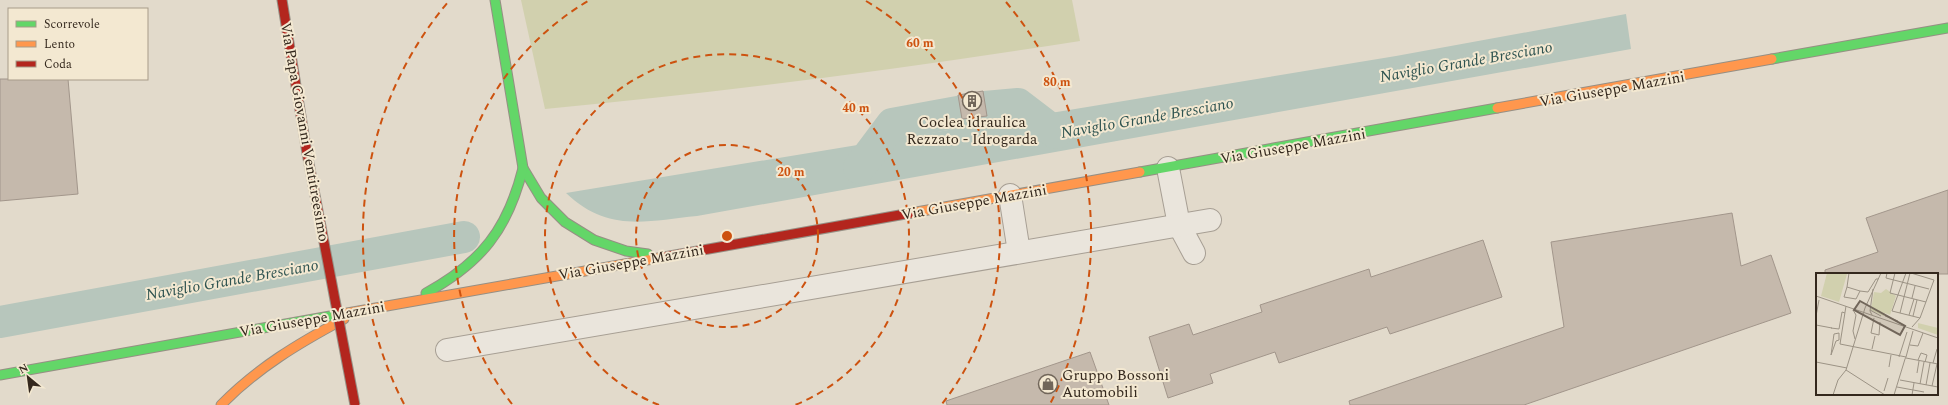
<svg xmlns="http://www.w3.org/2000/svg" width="1948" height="405" font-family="Spectral,serif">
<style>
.green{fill:#d1d0ae}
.water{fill:#b7c6bc}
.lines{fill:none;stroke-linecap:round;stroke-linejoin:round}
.canal{stroke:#b7c6bc;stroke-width:32}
.building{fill:#c5b9ac;stroke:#a2968b}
.street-casing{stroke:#a79f94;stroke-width:24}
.fast-casing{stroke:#968f84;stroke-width:11}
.slow-casing{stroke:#968f84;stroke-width:11}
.jam-casing{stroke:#968f84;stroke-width:11}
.street{stroke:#eae5dc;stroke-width:22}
.fast{stroke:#63d668;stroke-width:9}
.slow{stroke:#ff974d;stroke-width:9}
.jam{stroke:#b3261e;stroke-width:9}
.jam-bridge-casing{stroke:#968f84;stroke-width:11;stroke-linecap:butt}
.jam-bridge{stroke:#b3261e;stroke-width:9}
.ring{fill:none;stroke:#cd520f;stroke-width:2;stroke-dasharray:7 5}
.labels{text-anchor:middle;stroke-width:4;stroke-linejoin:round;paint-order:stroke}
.street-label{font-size:15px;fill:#34281d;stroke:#f3e8d1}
.poi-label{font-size:15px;fill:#34281d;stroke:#f3e8d1}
.water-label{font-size:16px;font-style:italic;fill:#2e5350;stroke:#f3e8d1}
.inset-road{fill:none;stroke:#9c9385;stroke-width:1}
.view{fill:#71665a;fill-opacity:0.15;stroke:#71665a;stroke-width:2}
.inset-edge{fill:none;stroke:#34281d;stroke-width:2}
.centre{fill:#cd520f;stroke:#f3e8d1;stroke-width:2}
.ring-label{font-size:12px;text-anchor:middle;font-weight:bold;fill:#cd520f;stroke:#f3e8d1;stroke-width:4;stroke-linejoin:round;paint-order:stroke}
</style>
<rect width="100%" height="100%" fill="#e2dacb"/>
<path class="green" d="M521,0h551l8,41c-179,28 -355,51 -535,68z"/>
<path class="water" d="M1626,14l5,35 -934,167c-51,5 -89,17 -131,-23l830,-137z"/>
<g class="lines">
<g class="canal">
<path d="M859,168l33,-44 93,-17 33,-3 38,29"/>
<path d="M0,322l464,-85"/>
</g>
</g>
<g class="building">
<path d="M0,79h68l10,115 -78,7z"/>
<path d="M983,91l4,25 -25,3 -4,-24z"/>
<path d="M1948,190v84h-123v-4l53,-18 -12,-34z"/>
<path d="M1732,213l9,53 30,-11 20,58 -267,92h-174l-1,-4 215,-74 -13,-85z"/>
<path d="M1483,240l19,57 -112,37 -3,-7 -108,36 -4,-11 -65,22 3,9 -45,15 -19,-61 40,-13 4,11 69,-23 -2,-7 109,-36 2,8z"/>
<path d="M1090,352l19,53h-162l-1,-4z"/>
</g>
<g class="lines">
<defs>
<g id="street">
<path d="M1168,168l11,57 15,28"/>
<path d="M1010,195l9,57"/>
<path d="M447,350l763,-130"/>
</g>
<g id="fast">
<path d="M495,0l28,168 18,30 24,24 29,18 32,11 22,3"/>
<path d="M1772,59l176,-31"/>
<path d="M1140,172l357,-64"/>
<path d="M426,293c55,-30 82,-64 97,-125"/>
<path d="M0,375l336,-60"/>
</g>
<g id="slow">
<path d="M1497,108l275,-49"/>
<path d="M911,213l229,-41"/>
<path d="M336,315l328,-58"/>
<path d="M221,405c36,-37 78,-62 123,-86"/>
</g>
<g id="jam">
<path d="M282,0l25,153"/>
<path d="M664,257l247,-44"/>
</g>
</defs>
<use href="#street" class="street-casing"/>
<use href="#fast" class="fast-casing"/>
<use href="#slow" class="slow-casing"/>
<use href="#jam" class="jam-casing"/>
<use href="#street" class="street"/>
<use href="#fast" class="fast"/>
<use href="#slow" class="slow"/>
<use href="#jam" class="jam"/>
<defs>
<path id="jam-bridge" d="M307,153l48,252"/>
</defs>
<use href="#jam-bridge" class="jam-bridge-casing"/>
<use href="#jam-bridge" class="jam-bridge"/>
</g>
<g class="ring">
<circle cx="727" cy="236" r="91"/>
<path d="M659 405A182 182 0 1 1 795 405"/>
<path d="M512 404A273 273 0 0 1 588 1M866 1A273 273 0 0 1 942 404"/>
<path d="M404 404A364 364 0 0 1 448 2M1006 2A364 364 0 0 1 1050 404"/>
</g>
<defs>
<symbol id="building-ring" viewBox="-11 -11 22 22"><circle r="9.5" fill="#f3e8d1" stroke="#71665a" stroke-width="1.5"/><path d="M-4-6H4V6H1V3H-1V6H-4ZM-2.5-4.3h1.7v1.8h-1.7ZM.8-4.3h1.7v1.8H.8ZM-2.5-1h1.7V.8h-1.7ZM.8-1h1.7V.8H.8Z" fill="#71665a"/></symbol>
<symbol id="shop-ring" viewBox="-11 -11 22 22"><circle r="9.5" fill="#f3e8d1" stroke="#71665a" stroke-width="1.5"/><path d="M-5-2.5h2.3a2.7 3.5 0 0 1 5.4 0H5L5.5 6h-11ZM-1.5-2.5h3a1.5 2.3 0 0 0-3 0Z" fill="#71665a"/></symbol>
</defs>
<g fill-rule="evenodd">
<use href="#building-ring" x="961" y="90" width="22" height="22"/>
<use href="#shop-ring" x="1037" y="373" width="22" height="22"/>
</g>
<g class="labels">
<g class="street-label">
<text transform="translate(1612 89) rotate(-10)" y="5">Via Giuseppe Mazzini</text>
<text transform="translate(305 132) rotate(80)" y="5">Via Papa Giovanni Ventitreesimo</text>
<text transform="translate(1293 146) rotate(-10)" y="5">Via Giuseppe Mazzini</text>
<text transform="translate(974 202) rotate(-10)" y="5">Via Giuseppe Mazzini</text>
<text transform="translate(631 262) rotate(-10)" y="5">Via Giuseppe Mazzini</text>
<text transform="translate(312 319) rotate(-10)" y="5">Via Giuseppe Mazzini</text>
</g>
<g class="poi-label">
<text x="972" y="127">Coclea idraulica<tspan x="972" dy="17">Rezzato - Idrogarda</tspan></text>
<text x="1062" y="380" text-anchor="start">Gruppo Bossoni<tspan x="1062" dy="17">Automobili</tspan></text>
</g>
<g class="water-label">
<text transform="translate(1466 61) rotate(-10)" y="6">Naviglio Grande Bresciano</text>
<text transform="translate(1147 117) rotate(-10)" y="6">Naviglio Grande Bresciano</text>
<text transform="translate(232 279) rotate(-10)" y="6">Naviglio Grande Bresciano</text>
</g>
</g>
<g transform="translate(1816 273)">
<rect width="122" height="122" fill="#e2dacb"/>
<path d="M11,0l20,1 -8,28 -18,-6zM70,16l10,7 -6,19 -5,-2 -1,3 -13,-6 3,-18 7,1zM102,50l20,5v7l-20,-7z" fill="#d1d0ae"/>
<path class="inset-road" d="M33,0l-2,14 13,4 8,1 8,-13h2M65,0l-16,35 -19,62 39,25M71,0l-1,5 43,11M79,0l-5,20 36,9M90,0l-14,38 28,7M95,0l23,7 -14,38 -8,9M31,14l-3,10 12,2 4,-8M0,23l122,42M96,25l3,-12M30,33l-6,38 66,13 -1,2M37,37l3,5 -3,16 2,8M54,37l11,6M84,40l10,-40M56,42l-2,-4 3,-22M93,42l5,-16M0,43l3,-16M69,43l13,5M97,43l4,-16M58,45l-3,15 8,2 1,-13M0,52l16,3M15,55l8,1 3,-17 3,1M23,60v7l-3,1 -5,14 3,-21zM94,72l8,1 5,-13M56,76l3,-13M83,84l8,-25M90,84l7,-26M90,85l32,6M102,87l3,-7 6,2 -2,7M0,89l31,6M117,90l4,-14M73,94l2,-12M101,100l2,-12M84,107l38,7M104,111l4,-22M110,112l4,-22M116,113l5,-22M81,114l27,5M68,118l4,-13M17,122l5,-15 8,-10M78,122l11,-36M96,122l2,-12"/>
<path class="view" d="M44,28l45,25 -5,9 -46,-25z"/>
<rect width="122" height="122" class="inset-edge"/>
</g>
<circle cx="727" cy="236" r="6" class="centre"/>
<g class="ring-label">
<text x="920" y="47">60 m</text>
<text x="1057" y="86">80 m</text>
<text x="856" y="112">40 m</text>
<text x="791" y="176">20 m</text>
</g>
<rect x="8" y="8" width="140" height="72" fill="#f3e8d1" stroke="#a79b89"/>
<rect x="16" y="21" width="20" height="6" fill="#63d668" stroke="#a79b89"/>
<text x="44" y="28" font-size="12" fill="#34281d">Scorrevole</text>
<rect x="16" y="41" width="20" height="6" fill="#ff974d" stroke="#a79b89"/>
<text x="44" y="48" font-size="12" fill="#34281d">Lento</text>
<rect x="16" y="61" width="20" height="6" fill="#b3261e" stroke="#a79b89"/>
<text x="44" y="68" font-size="12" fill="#34281d">Coda</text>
<g transform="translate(28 377) rotate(331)" stroke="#f3e8d1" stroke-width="3" paint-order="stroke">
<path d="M0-3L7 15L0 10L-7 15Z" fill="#34281d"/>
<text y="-6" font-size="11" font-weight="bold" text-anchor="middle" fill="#34281d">N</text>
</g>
</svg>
